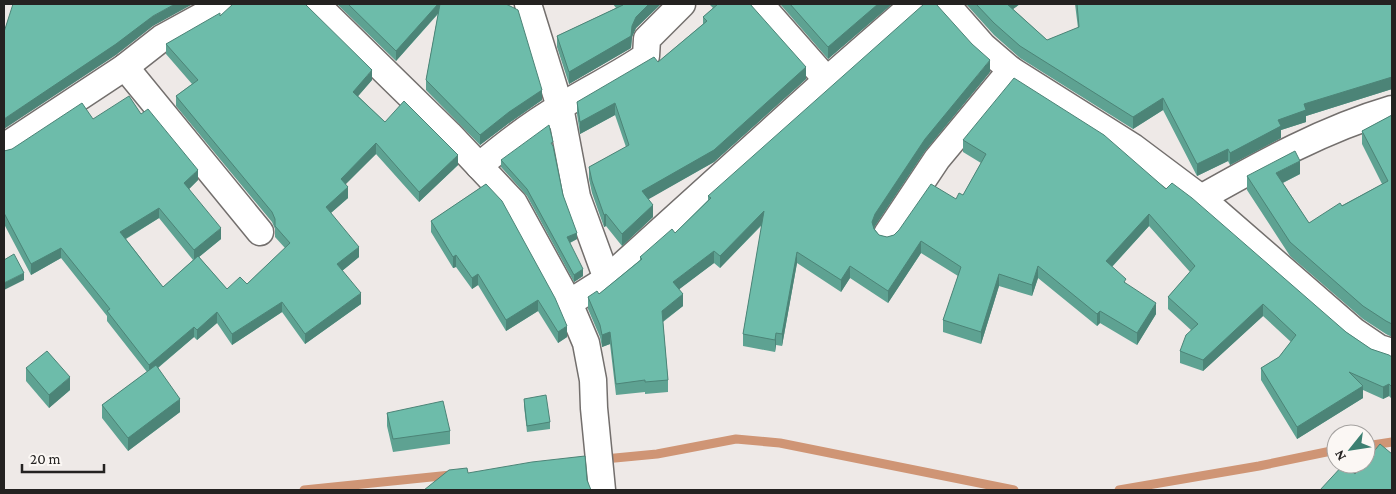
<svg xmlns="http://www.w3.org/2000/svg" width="1396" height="494" font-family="'Crimson Pro',serif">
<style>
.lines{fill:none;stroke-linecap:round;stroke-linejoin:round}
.stream{stroke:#cf9575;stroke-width:9}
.minor-casing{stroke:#736f6d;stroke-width:29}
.minor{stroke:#fff;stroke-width:26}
.wall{fill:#5ea292;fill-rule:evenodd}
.shaded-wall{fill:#4c8477}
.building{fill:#6dbcaa;stroke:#4c8477}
</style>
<rect width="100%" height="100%" fill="#eee9e7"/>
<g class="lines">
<g class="stream">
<path d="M1366,446l26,-4"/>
<path d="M573,462l84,-8 79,-15 44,4 234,47"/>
<path d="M304,490l147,-15"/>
<path d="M1119,490l140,-24 77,-16"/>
</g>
<defs>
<g id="minor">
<path d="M316,4l133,130 65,69 55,100 17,40 7,37 1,28 8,82"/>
<path d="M528,4l32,103 17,90 30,82"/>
<path d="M760,4l67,76"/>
<path d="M946,4l37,42 28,24 122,77 68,51 153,133 25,17 13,4"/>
<path d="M125,67l135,165"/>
<path d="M4,147l121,-80 37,-29 62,-34"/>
<path d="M479,166c26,-22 52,-42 81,-59 28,-18 59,-32 86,-51l1,-17 35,-35"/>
<path d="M1201,198c62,-35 123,-69 191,-89"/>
<path d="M887,234l50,-75 74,-89"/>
<path d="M569,303l38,-24 220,-199 87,-76"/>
</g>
</defs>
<use href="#minor" class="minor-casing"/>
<use href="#minor" class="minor"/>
</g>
<g class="wall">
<path d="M337,4h169l36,96 -33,23 -29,22 -54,-55v-10l12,-66 -42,47z"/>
<path d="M613,4h48l-25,24 -4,9 -1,11 -62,36 -12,-37v-11l59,-28z"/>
<path d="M709,4h41l56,75 -92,83 -66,37 5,18 -31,29 -16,-20 -2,1 -12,-34 -3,-14v-12l37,-20 -11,-32 -35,19 -3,-20v-12l81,-40 45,-38v-7l10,-9z"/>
<path d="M780,4h112l-64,55z"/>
<path d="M966,4h54l-7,5 34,31 31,-12 -3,-24h317v85l-86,27v6l-25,8v8l-51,27 -2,-4 -31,15 -34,-66 -30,19 -113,-71 -26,-23z"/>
<path d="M220,16l152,64 -14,16 27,26 73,43 -39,37 -43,-48 -31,30 3,14 -17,15 28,44 -17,14 19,33 -56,40 -23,-32 -50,33 -15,-22 -20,17 -3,-3 -36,31 22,44 -52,39 -26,-33v-13l45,-33 -40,-51v-5l-46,-58 -30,17 -27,-51v-73l8,-2 81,-30 48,-5 57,66 -9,9 32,50 -22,18 28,32 20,-5 38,-36 -10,-11v-8l-3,-7 -96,-116v-10l16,-12 -26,-30v-10zM159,218l34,42 -30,27 -37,-48z"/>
<path d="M990,72l-65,79 -50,75 -1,2 5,7 8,2 7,-2 69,-40 18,-32 -18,-11v-12l203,49 180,143 25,17 21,8v42l-3,-3 -6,3 -20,-9v8l-66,41 -36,-59v-12l18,-11 12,-15 -28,-26 -60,55 -23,-8v-12l11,-21 -23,-21v-12l22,-25 -41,-46 -37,41 14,17 30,30 -19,31 -37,-22 -3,3 -59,-48 -6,18 -33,-10 -18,58 -38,-12v-12l15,-44 -37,-23 -33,50 -38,-25 -9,14 -44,-29 -15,83 -6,-1 -1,7 -32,-6v-12l19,-109 -42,43 -6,-5 -35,26 4,17 -20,16 5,58v12l-23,2v-2l-29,3 -6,-51 -8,3 -2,-10 -12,-28v-12l11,-3 41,-34v-3l35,-24 33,-33v-4z"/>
<path d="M1392,115v222l-6,-3 -23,-15 -73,-63 -43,-66v-14l53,-2 -17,9 26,40 73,-39 -20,-40v-13z"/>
<path d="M553,145l10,50 14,44 -7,4 13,33 -9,6 -47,-86 -26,-29v-7z"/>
<path d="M486,184l81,153 -9,6 -20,-32 -32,20 -28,-46 -6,4 -16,-22 -3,1 -22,-36v-11z"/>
<path d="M26,368l44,22 -21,18 -23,-27z"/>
<path d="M524,399l26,23v7l-23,3 -3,-26z"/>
<path d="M387,413l63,18v13l-57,8 -6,-26z"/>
</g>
<g class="shaded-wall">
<path d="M175,4h18l-40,22 -37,29 -112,74v-10l149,-103z"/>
<path d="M438,4h2v7l-44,50v-10z"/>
<path d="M649,4h12l-25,24 -4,9 -1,11 -62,36v-12l63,-46 4,-9z"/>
<path d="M878,4h14l-64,55v-12z"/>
<path d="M1006,4h14l-14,10z"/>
<path d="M990,60v12l-65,79 -50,75 -3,8v-12l3,-8 50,-75z"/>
<path d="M806,67v12l-92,83 -72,41v-12z"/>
<path d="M372,70v10l-19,22v-10z"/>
<path d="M1392,77v12l-86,27v6l-25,8v8l-51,27v-12l48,-33 26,-16z"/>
<path d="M542,90v10l-33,23 -29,22v-10l29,-23z"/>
<path d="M1163,98v12l-30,19v-12z"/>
<path d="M615,103v12l-35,19v-12z"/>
<path d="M376,143v11l-35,35v-10z"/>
<path d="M1228,149v12l-31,15v-12z"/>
<path d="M458,155v10l-39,37v-10z"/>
<path d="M1300,161v13l-24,12v-13z"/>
<path d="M198,170v10l-14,14v-11z"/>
<path d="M348,187v11l-22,19v-10z"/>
<path d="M653,205v12l-31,29v-12z"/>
<path d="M159,208v10l-39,24v-10z"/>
<path d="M764,211v11l-44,46v-12z"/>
<path d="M606,214v12l-2,1v-12z"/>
<path d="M1149,214v12l-43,47v-12z"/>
<path d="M221,228v11l-27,22v-11z"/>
<path d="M577,233v6l-10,5v-7z"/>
<path d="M921,241v12l-33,50v-12z"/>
<path d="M359,247v10l-22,18v-11z"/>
<path d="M61,248v10l-30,17v-11z"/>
<path d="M714,251v12l-41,31v-12z"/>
<path d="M797,252v11l-15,83v-12z"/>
<path d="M456,255v12l-3,1v-11z"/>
<path d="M850,266v12l-9,14v-12z"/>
<path d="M1038,266v12l-6,18v-11z"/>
<path d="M583,269v7l-9,6v-7z"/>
<path d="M24,273v7l-20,10v-7z"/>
<path d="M478,274v11l-6,4v-11z"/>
<path d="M999,274v12l-18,58v-12z"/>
<path d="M361,293v11l-56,40v-10z"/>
<path d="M683,294v12l-21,16v-11z"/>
<path d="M538,300v11l-32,20v-11z"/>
<path d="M282,302v10l-50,33v-11z"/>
<path d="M1156,303v11l-19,31v-12z"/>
<path d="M1263,304v12l-60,55v-11z"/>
<path d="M1100,311v12l-3,3v-12z"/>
<path d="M217,312v11l-20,17v-10z"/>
<path d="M567,326v11l-9,6v-11z"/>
<path d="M194,327v10l-45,38v-10z"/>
<path d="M610,332v12l-8,3v-12z"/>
<path d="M776,333v12l-1,7v-12z"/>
<path d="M70,377v13l-21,18v-13z"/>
<path d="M1389,384v12l-6,3v-12z"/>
<path d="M1363,386v12l-66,41v-12z"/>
<path d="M180,399v13l-52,39v-13z"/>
</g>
<g class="building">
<path d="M13,4h162l-22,12 -37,28 -112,75v-87z"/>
<path d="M233,4h72l67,66 -19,22 32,30 19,-21 54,54 -39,37 -43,-49 -35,36 7,8 -22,20 33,40 -22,17 24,29 -56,41 -23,-32 -50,32 -15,-22 -20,18 -3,-3 -45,38 -42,-54 3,-2 -49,-61 -30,16 -27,-51v-62l8,-2 70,-46 11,16 36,-23 12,18 7,-5 50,61 -14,13 37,45 -27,22 -35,-42 -39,24 43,55 35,-31 29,33 13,-12 7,7 43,-41 -15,-17v-7l-3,-7 -96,-116 22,-16 -32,-36 54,-31v3z"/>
<path d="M348,4h90l-42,47z"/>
<path d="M440,4h66l12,6 24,80 -33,22 -29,23 -54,-55z"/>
<path d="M622,4h27l-13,13 -4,9 -1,10 -62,36 -12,-36 66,-31z"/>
<path d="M718,4h32l56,63 -92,83 -72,41 11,14 -31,29 -16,-20 -2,1 -12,-34 -3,-14 40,-22 -14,-42 -35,19 -3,-20 77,-45 4,5 49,-41 -4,-4z"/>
<path d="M790,4h88l-50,43z"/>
<path d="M924,4h12l36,40 18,16 -65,79 -50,75 -3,8 2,7 5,6 8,2 7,-2 5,-5 32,-46 25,15 3,-6 4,2 23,-41 -23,-14 51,-62 90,57 62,54 6,-6 20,15 154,134 25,17 18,6 3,2v30l-3,-3 -6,3 -34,-15 14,14 -66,41 -36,-59 18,-11 17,-22 -33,-31 -60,56 -23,-9 6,-16 12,-11 -30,-27 27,-31 -46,-52 -43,47 20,18 -2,3 32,21 -19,30 -37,-22 -3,3 -59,-48 -6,19 -33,-11 -18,58 -38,-12 18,-53 -40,-26 -33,50 -38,-25 -9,14 -44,-28 -15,82 -6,-1 -1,7 -32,-6 21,-123 -44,45 -6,-5 -41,31 10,12 -21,17 6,69 -23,2v-2l-29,4 -6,-52 -8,3 -2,-10 -12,-28 9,-6 2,3 43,-35 -2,-2 32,-28 3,4 36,-35 -3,-2z"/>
<path d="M976,4h31l40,36 32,-13 -2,-23h315v73l-88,27 2,6 -28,10 3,6 -51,27 -2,-4 -31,15 -34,-66 -30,19 -113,-71 -26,-23z"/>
<path d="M1392,115v209l-6,-3 -23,-15 -73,-64 -43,-66 48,-25 5,10 -24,12 33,50 31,-20 2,3 46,-25 -26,-50z"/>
<path d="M549,125l4,17 -2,1 2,3 10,49 14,38 -10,4 16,32 -9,6 -47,-86 -26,-29z"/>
<path d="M486,184l16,17 53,97 12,28 -9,6 -20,-32 -32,20 -28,-46 -6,4 -16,-23 -3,2 -22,-36z"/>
<path d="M14,254l10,19 -20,10v-23z"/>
<path d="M47,351l23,26 -21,18 -23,-27z"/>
<path d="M156,365l24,34 -52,39 -26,-33z"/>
<path d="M546,395l4,27 -23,4 -3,-27z"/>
<path d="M443,401l7,30 -57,8 -6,-26z"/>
<path d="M1380,444l12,10v36h-72l24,-26 11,10 8,-10h3v-3z"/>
<path d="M585,456l2,24 4,10h-167l25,-20 18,-2 1,5 64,-11z"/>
</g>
<rect width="1396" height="494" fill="none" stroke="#242221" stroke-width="10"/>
<g transform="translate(1351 449) rotate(240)"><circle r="24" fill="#fbf7f4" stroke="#a5a2a0"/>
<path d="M0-4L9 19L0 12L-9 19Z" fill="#3c7f71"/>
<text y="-8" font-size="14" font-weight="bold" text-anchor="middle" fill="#242221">N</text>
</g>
<path d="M22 464v8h82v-8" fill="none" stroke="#242221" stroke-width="2.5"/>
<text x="30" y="464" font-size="15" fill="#242221" stroke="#fbf7f4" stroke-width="4" paint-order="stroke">20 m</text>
</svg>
